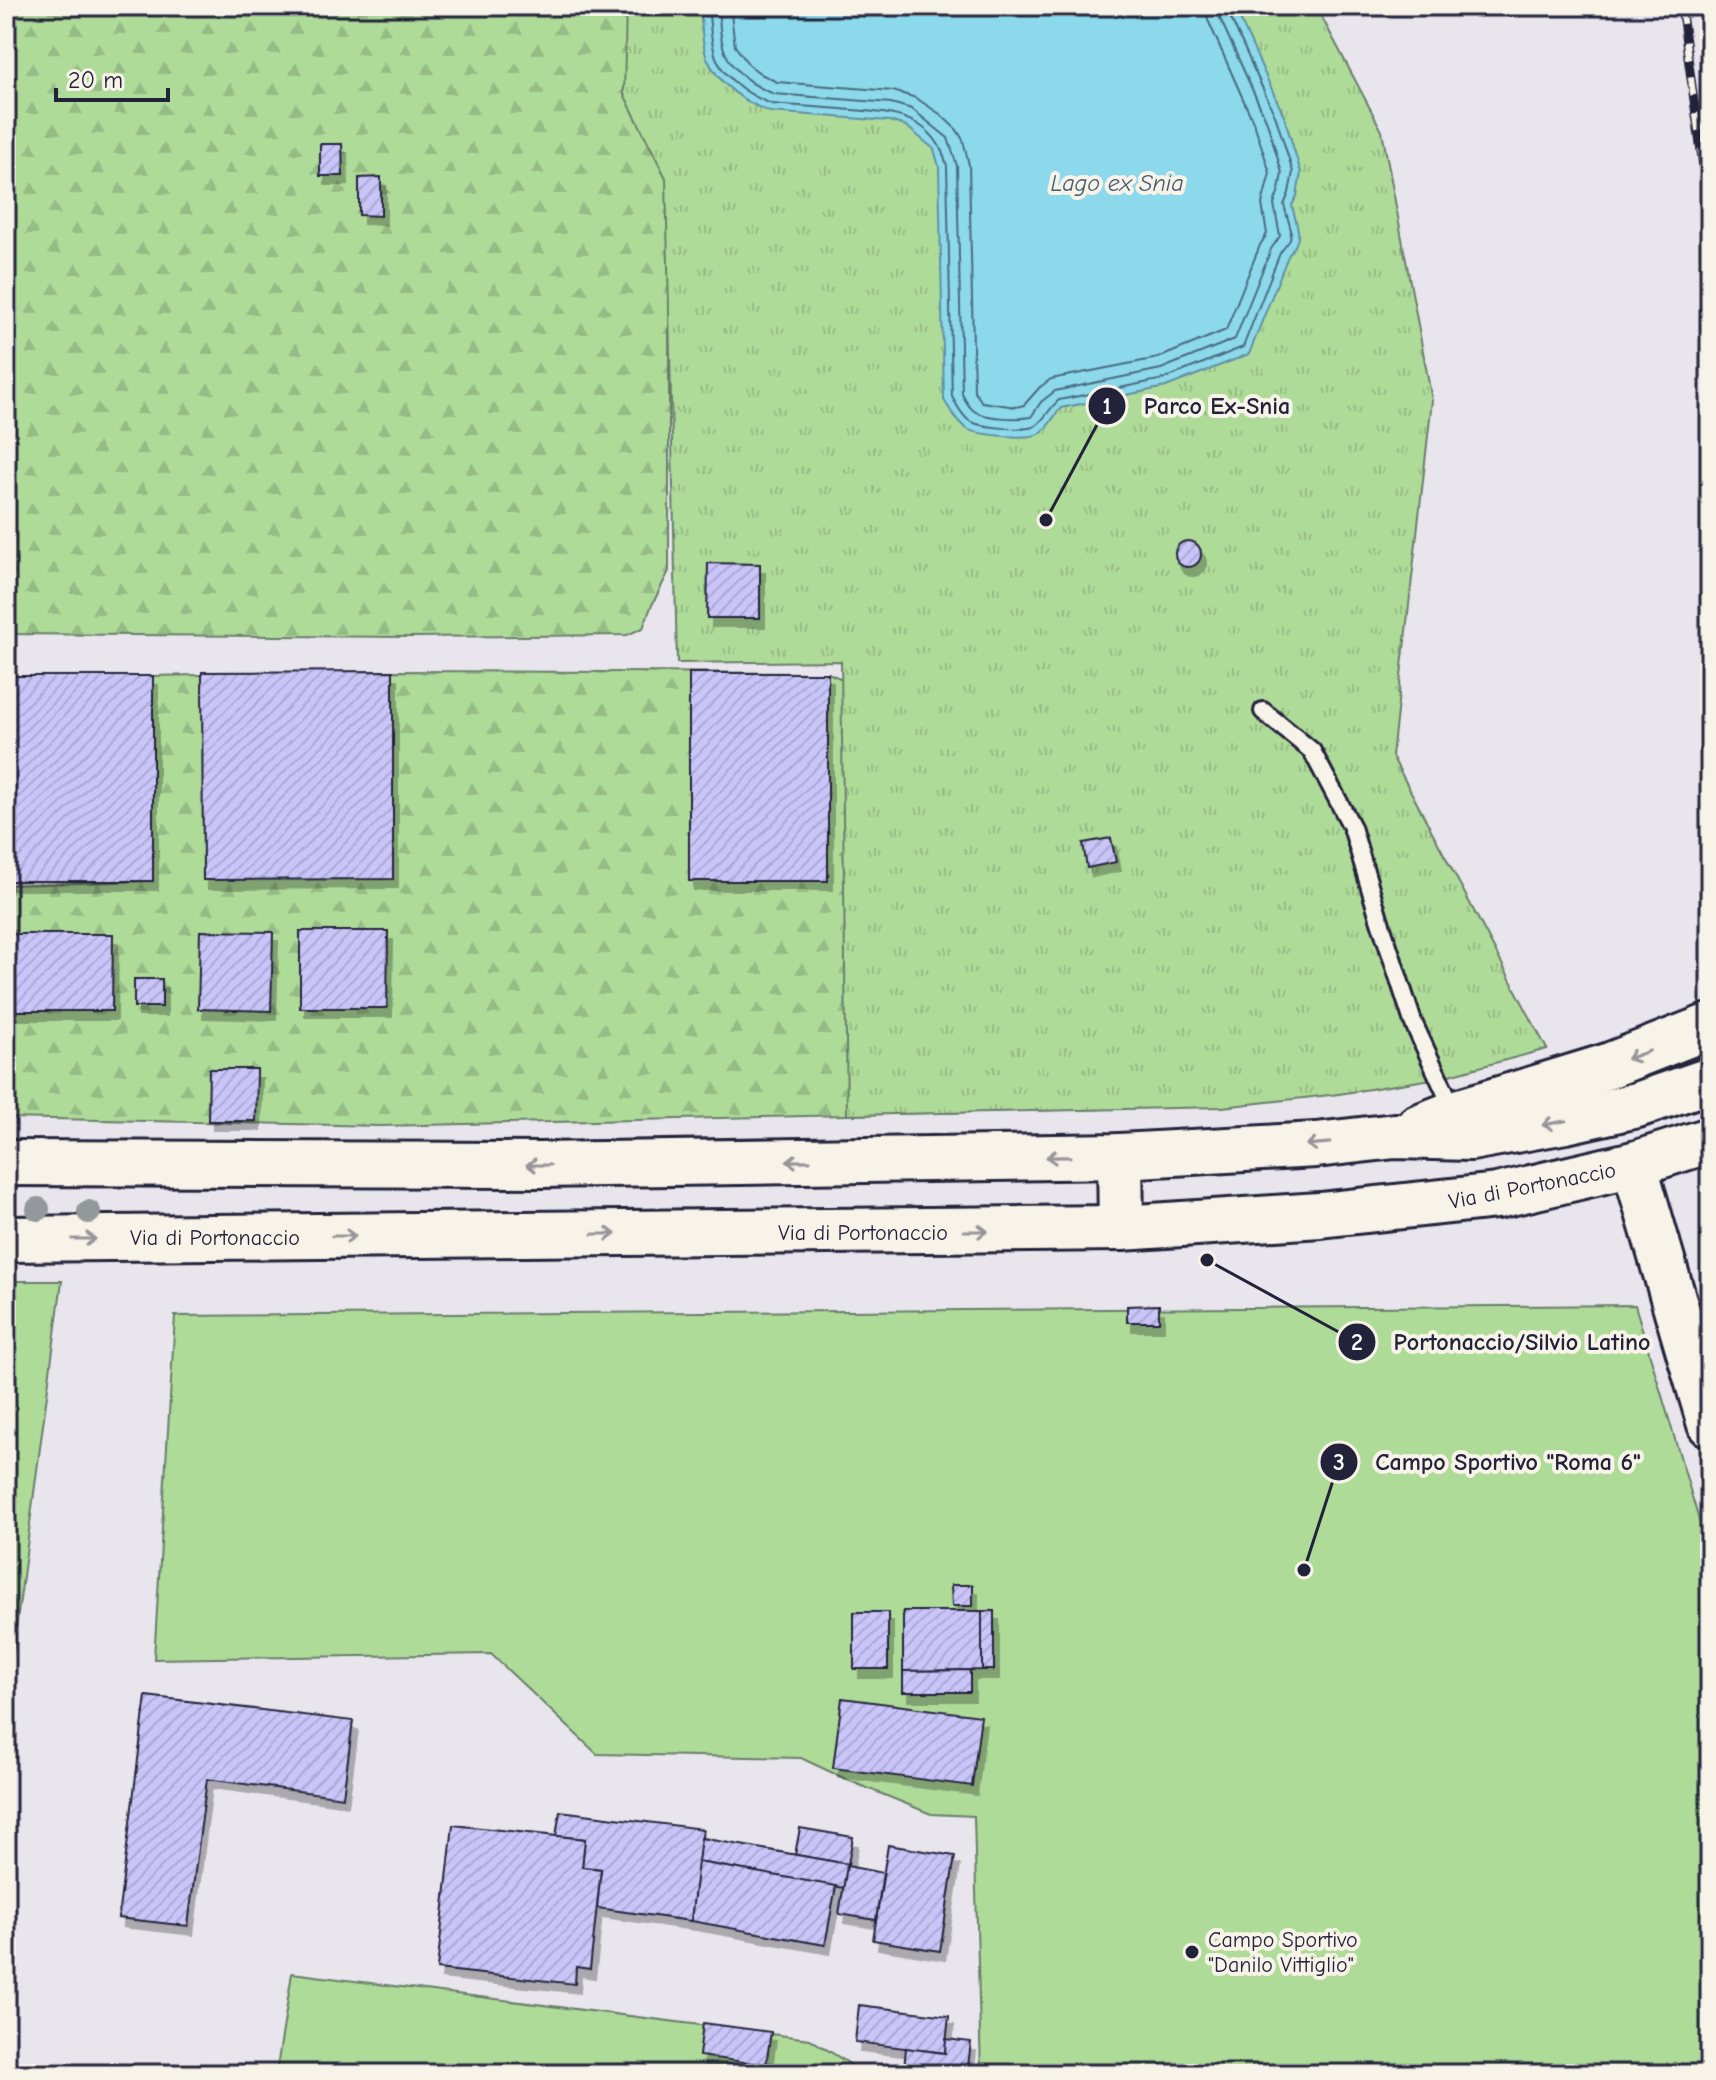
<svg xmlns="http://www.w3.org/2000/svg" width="1716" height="2080" font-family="'Comic Neue',sans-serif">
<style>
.grass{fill:#afdb99;stroke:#687e6a;stroke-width:2}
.forest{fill:url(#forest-firs);stroke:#687e6a;stroke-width:2}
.park{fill:url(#park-tufts);stroke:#687e6a;stroke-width:2}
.water{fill:#8bd9ea;stroke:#6190a4;stroke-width:2}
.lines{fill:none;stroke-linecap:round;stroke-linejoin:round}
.shore{stroke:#4c6b81;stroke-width:2}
.building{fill:url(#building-hatch);stroke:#22223b;stroke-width:2;filter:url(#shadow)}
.lane-casing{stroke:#22223b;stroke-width:22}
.secondary-casing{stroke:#22223b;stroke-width:50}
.lane{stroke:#f7f3e8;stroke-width:16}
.secondary{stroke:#f7f3e8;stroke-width:44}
.rail-casing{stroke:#22223b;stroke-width:9}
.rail{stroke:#f7f3e8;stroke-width:6;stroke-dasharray:18;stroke-linecap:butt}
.tree{fill:#93999a}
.oneway{stroke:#97959a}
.poi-dot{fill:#22223b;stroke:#f7f3e8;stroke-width:3}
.labels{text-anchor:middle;stroke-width:8;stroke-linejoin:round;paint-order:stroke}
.street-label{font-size:22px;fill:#22223b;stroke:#f7f3e8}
.poi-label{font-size:22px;fill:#22223b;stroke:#f7f3e8;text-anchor:start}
.water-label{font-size:24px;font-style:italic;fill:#425970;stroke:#f7f3e8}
.leader{fill:none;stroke:#22223b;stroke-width:3}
.callout-dot{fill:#22223b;stroke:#f7f3e8;stroke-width:3}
.mark-label{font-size:24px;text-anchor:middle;font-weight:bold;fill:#fff}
.callout-label{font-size:24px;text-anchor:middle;font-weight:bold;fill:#22223b;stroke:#f7f3e8;stroke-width:8;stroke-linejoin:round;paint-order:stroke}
</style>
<defs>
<pattern id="forest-firs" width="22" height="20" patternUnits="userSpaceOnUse" patternTransform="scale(2)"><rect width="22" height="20" fill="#afdb99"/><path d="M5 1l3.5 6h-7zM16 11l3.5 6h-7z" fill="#96bc85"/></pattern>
<pattern id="park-tufts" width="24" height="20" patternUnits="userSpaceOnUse" patternTransform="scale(2)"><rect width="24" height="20" fill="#afdb99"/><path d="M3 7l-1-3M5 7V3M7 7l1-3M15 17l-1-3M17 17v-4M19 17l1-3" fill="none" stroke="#96bc85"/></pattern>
<pattern id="building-hatch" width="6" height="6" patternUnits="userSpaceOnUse" patternTransform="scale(2)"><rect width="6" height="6" fill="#c9c5f8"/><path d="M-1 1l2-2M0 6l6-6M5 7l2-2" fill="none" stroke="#aca9d6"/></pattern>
<filter id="shadow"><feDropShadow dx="5" dy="9" stdDeviation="0" flood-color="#0004"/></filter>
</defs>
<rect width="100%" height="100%" fill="#e9e5ed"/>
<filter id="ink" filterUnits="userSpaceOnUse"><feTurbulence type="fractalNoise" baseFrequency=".0125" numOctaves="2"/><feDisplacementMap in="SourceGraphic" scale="16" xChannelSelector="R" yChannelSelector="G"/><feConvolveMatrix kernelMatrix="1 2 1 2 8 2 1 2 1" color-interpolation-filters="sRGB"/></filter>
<g filter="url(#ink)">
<g class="grass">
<path d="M6,1281h56l-56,424z"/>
<path d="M1635,1305l75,252v517h-729l-7,-258 -43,-2 -81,-33 -49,-23 -204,-4 -106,-100 -337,5 21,-343z"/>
<path d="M292,1973l518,66 54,34 16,1h-604z"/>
</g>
<g class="forest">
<path d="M6,6h694l-31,288v277l-18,36 -8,21 -16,7 -214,2 -407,-3z"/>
<path d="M393,671l435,2 127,53 192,382 -767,18 -374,-8v-233l147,-4v-205z"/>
</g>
<path class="park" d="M626,6h690l66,125 50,269 -40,356 155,293 -109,29 -99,16 -117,13 -375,8 -6,-454 -164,2 -11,-485 -42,-84z"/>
<path class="water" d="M700,6h534l50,110 17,57 -4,23 -5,9c5,25 13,30 -4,51l-39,98 -83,33 -105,21c-8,8 -13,23 -25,27 -11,4 -59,0 -69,-6 -10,-7 -17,-19 -23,-29l-5,-233 -5,-18 -28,-23 -17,-5 -119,-9c-25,-9 -52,-28 -63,-54 -6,-15 -5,-36 -7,-52z"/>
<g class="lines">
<g class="shore">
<path d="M708,6c2,14 2,30 6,44 5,26 35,46 58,54 23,2 46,3 69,5 46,4 93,3 106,57l5,231c5,8 10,20 19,25 11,5 51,9 62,5 9,-3 17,-20 26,-27l105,-21 79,-32 37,-94 10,-13 1,-10 -7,-25 5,-12 4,-21 -17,-54 -48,-106v-6"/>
<path d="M718,6c2,14 1,33 7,46 8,20 30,35 49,42l117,9 21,6 36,29 9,28 5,228c3,6 6,12 11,16 10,9 46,9 58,7l10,-15 14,-11 106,-22 74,-30 36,-90 9,-13 -6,-32 5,-14 3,-17 -15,-51 -48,-106 -1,-10"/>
<path d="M730,6l5,40 14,19 12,9 16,8 116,9 23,7 24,16 17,16 6,10 6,25 5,226 8,11 34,5 8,-2 16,-18 11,-8 107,-21 68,-28 34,-85 7,-11 -5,-30 8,-31 -15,-47 -47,-106 -2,-14"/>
</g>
</g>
<g class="building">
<path d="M320,144h22l1,32h-23z"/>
<path d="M381,177v39l-22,-1v-37z"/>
<circle cx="1188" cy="554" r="13"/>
<path d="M708,563l52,1v54h-53z"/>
<path d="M393,671v208l-190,1 -1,-208z"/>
<rect x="689" y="673" width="139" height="208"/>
<rect x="6" y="676" width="147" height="205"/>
<path d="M1111,838l5,24 -29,6 -4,-25z"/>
<path d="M200,931l73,1 -2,79 -73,-2z"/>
<path d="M300,931h88l-1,77h-87z"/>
<path d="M6,934h107l-1,77h-106z"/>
<rect x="134" y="979" width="28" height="28"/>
<path d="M209,1069h48l-1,52h-48z"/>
<path d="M1159,1305v17h-32v-16z"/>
<path d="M951,1585h22v21h-21z"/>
<path d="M903,1611h79v59l-79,1z"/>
<rect x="982" y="1611" width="12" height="59"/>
<rect x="854" y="1612" width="34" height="57"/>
<path d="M970,1670v22h-67v-21z"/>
<path d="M146,1696l207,25 -10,76 -136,-18 -19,147 -70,-8z"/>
<path d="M842,1698l139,18 -9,70 -139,-18z"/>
<path d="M560,1811l143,18 -12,92 -94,-13 4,-39 -19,-2 3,-28 -29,-3z"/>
<path d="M453,1825l132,14 -3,28 19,2 -11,100 -14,-2 -1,17 -138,-15z"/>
<path d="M800,1828l53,9 -5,27 -53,-9z"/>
<path d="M701,1838l147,26 -4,24 -146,-26z"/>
<path d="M888,1845l67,11 -15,95 -67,-11z"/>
<path d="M698,1862l138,24 -11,59 -134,-24z"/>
<path d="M847,1866l36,7 -7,47 -37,-6z"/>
<path d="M859,2005l90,11 -4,37 -90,-11z"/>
<path d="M703,2023l68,9 -5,33 -67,-9z"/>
<path d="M946,2039l25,3 -4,32h-20l-43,-5 2,-21 39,5z"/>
</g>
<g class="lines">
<defs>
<path id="lane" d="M1263,711l49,40 40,76 27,91 34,104 41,89"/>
<g id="secondary">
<path d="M1418,1127l36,-14 154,-47 102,-40"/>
<path d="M1120,1156l1,72"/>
<path d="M6,1163l533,2 581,-9 196,-11 79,-9 76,2 94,-17 72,-16 73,-25"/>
<path d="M1634,1164l76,260"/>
<path d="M6,1239l1115,-11 199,-13 177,-19 137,-32 76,-24"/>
</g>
</defs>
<use href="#lane" class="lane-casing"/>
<use href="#secondary" class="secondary-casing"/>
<use href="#lane" class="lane"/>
<use href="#secondary" class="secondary"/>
<defs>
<g id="rail">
<path d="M1681,6l29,211"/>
<path d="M1704,6l6,41"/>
</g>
</defs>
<use href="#rail" class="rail-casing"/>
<use href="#rail" class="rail"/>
</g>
<g class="tree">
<circle cx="38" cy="1209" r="12"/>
<circle cx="89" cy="1212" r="12"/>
</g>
<defs><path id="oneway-shaft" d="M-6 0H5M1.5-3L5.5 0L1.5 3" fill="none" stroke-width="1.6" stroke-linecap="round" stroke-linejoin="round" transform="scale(2)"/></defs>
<g class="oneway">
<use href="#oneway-shaft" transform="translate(1638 1055) rotate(160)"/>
<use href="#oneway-shaft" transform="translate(1554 1123) rotate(169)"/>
<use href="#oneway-shaft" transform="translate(1318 1144) rotate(175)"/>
<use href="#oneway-shaft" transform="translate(1058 1157) rotate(179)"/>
<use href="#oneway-shaft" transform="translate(798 1161) rotate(179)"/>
<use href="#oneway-shaft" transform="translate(538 1165) rotate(180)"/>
<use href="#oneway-shaft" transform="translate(976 1231)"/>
<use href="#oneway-shaft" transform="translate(604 1234)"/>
<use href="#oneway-shaft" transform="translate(344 1236)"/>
<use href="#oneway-shaft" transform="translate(84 1239)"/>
</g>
</g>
<circle class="poi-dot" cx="1192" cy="1952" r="8"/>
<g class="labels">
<g class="street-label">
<text transform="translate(1532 1185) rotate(-11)" y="8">Via di Portonaccio</text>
<text x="863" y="1240">Via di Portonaccio</text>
<text x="215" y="1245">Via di Portonaccio</text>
</g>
<g class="poi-label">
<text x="1208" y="1947">Campo Sportivo<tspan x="1208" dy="25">"Danilo Vittiglio"</tspan></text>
</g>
<g class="water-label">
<text x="1117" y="191">Lago ex Snia</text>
</g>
</g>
<path class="leader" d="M1046 520L1107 406M1207 1260L1357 1342M1304 1570L1339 1462"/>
<g class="callout-dot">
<circle cx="1046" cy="520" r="8"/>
<circle cx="1207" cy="1260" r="8"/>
<circle cx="1304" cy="1570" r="8"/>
<circle cx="1107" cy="406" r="20"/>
<circle cx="1357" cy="1342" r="20"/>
<circle cx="1339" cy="1462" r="20"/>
</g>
<g class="mark-label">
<text x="1107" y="414">1</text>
<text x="1357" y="1350">2</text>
<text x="1339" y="1470">3</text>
</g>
<g class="callout-label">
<text x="1217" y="414">Parco Ex-Snia</text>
<text x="1522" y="1350">Portonaccio/Silvio Latino</text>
<text x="1508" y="1470">Campo Sportivo "Roma 6"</text>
</g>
<rect width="1716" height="2080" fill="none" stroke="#f7f3e8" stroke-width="32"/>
<rect x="16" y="16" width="1684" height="2048" fill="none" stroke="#22223b" stroke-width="3" filter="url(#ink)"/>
<path d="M56 88v12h112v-12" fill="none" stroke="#22223b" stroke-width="4"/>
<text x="68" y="88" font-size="24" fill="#22223b" stroke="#f7f3e8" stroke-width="6" paint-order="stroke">20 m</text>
</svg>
